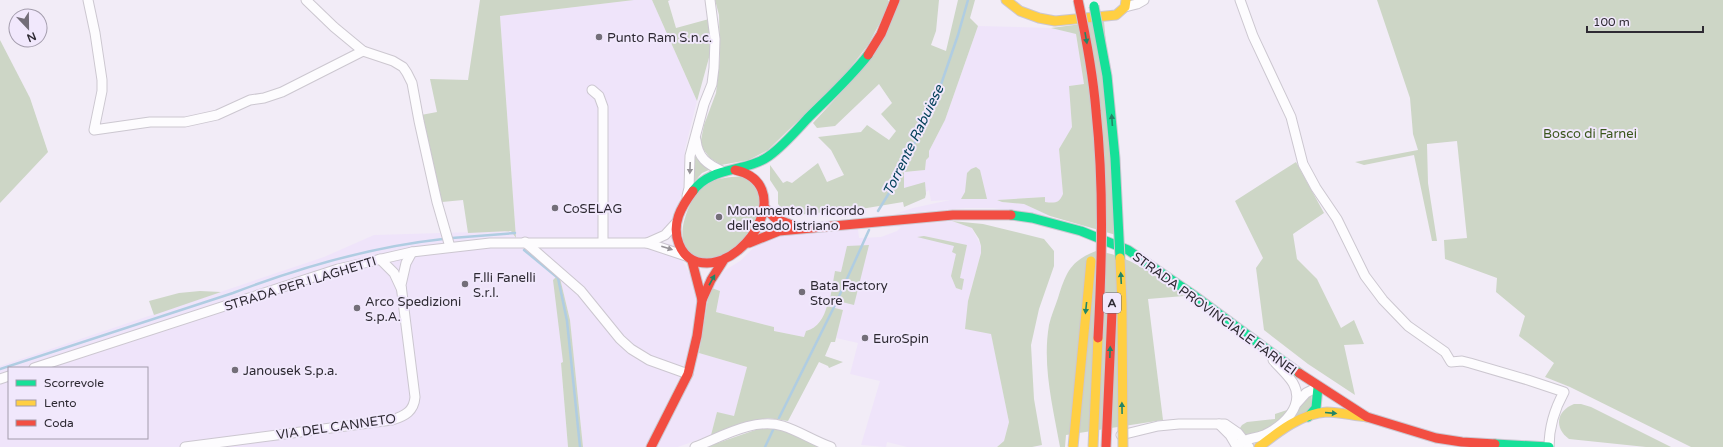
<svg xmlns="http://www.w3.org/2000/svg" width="1723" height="447" font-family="'Varela Round',sans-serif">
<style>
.built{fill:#efe4fa;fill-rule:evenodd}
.green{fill:#cdd6c6}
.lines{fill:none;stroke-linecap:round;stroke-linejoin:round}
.stream{stroke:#b0cde2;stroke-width:2.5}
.street-casing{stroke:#ccc7d0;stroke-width:11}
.fast-casing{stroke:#ccc7d0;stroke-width:11}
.slow-casing{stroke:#ccc7d0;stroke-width:11}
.jam-casing{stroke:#ccc7d0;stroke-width:11}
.street{stroke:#fdfcfe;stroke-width:9}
.fast{stroke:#16e098;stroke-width:9}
.slow{stroke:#ffcf43;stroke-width:9}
.jam{stroke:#f24e42;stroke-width:9}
.fast-bridge-casing{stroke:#ccc7d0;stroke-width:11;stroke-linecap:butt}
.slow-bridge-casing{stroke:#ccc7d0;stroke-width:11;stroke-linecap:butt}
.jam-bridge-casing{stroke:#ccc7d0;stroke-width:11;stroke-linecap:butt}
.fast-bridge{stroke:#16e098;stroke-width:9}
.slow-bridge{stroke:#ffcf43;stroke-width:9}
.jam-bridge{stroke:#f24e42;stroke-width:9}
.oneway{fill:#228566}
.oneway2{fill:#969398}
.poi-dot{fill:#736e78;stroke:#f1e8fc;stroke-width:1.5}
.labels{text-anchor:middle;stroke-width:4;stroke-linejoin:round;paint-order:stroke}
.shield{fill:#f1e8fc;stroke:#68636f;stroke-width:1}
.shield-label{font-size:12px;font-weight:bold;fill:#2e2a33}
.poi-label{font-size:13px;fill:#2e2a33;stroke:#f1e8fc;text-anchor:start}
.park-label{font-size:13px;fill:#3b561d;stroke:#f1e8fc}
.street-label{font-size:13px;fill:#2e2a33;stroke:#f1e8fc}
.water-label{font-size:14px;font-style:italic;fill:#003f58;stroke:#f1e8fc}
</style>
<rect width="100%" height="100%" fill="#f2ecf7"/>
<g class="built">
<path d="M634,0h18l45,101 -12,48 -2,41 -12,34 -11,18 14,3 20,37 3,17 -6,42 -7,27 -39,79h-62l-13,-127 -11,-46 4,88 -2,1 7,84h-568v-81l324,-109 50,-22 138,-4 4,6 -16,-221zM9,368h138v70h-138z"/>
<path d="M978,26l73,2 25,6 8,50 -15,2 3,41 -13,22 4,45 -2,6 -6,3 -10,-1 -1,-5 -46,3 4,2 22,2 26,12 -57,-8h-27l-71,6 18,-6 37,-8 -19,1 -2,-11 -3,2 -1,6 -21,9v-35l21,-2 1,-10 3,-3v-6l16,-31z"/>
<path d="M952,221l20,7 9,18v7l-13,48 23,32 18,89 -5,19 -7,6h-90l-20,-5 -1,5 -25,-2 19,-64 -30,-7 8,-31 -22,-5 7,-28 -16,-4 -3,9 -5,7 -4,5 -9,4 -2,6 -31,-6 1,-4 -58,-15 4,-21 -8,-3 12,-17 16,-10 17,-17 18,-8 83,-7 1,9 22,-1 16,-6 4,-4h-19z"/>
<path d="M699,353l48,14 -13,50 -17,-5 -6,23 -33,12h-22z"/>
</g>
<g class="green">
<path d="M480,0h154l-134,16 16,222 -5,-7 -43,2 -5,-33 -21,2 -21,-87 16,-3 -7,-33 38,1z"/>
<path d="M652,0h18l-2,1 8,27 33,-9 1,35 -13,47z"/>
<path d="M715,0h173l2,4 -22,41 -25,32 -75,73 -19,10 -28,5 -11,-7 -10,-13 4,-20 12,-32 4,-36 -1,-42z"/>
<path d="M900,0h39l-3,31 -5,14 15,6 12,-51h17l-5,18 8,8 -33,94 -16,31v6l-3,3 -1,10 -21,2v16l21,-6 1,12 -1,4 -21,9 -1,-5 -36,6 -71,7 -10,-2 -8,-9v-12l-8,-12v-15l13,18 4,-2 5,2 26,-20 9,19 17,-7 -13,-25 -13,-13 43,-5 6,-7 22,15 7,-9 -15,-17 11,-11 -13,-19 -44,42 -18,2 -4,-5 37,-40z"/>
<path d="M1377,0h346v447h-32l-121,-60 -25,-10 9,-14 -35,-27 6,-20 -29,-24 1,-14 -52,-19 -1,-19 23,-2 -10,-97 -30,3 1,39 9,58h-5l-18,-86 -50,10 -9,-3 63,-12 -5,-16 -3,-36z"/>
<path d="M1104,21l19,216 -73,-21 -26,-12 -22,-2 -5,-2 48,-3v5c9,1 14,2 18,-8l-4,-45 13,-22 -3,-41 15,-2 -8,-50 -25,-6z"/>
<path d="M0,40l30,58 18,54 -48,51z"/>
<path d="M694,155l8,9 9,5 -9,4 -9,10z"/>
<path d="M1296,162l28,51 -31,21 4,25 20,20 24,49 13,-8 10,24 -20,1 11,50 -47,-31 -44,-34 -8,-62 7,-10 -28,-57z"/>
<path d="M976,167l4,3 7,29h-26l4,-7 2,-19 4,-4z"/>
<path d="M746,176c4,5 12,14 13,20 1,9 -2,19 -5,27 -24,52 -93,48 -65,-16 12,-29 30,-29 57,-31z"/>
<path d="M952,221l31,3 61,15 10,12v15l-15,43 -8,36 3,54 8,46 -10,2h-35l7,-6 5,-19 -18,-88 -26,-5 3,-28 13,-48v-7l-2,-7 -7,-11z"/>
<path d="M924,236l43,9 -7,33 4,1 -2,11 -6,-2 -5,-12 5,-22 -4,-2 2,-6 -37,-9z"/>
<path d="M869,245l-15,60 -24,-6 5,-28 6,1 6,-26z"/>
<path d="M1096,251c34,4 61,26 88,45l-36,3 15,121 -97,15 -1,12h-5c-7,-40 -18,-81 -11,-122 2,-9 6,-18 9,-27 8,-25 12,-37 38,-47z"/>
<path d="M559,274l11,46 13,127h-15l-7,-84 2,-1 -10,-82z"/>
<path d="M712,288l8,3 -4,21 58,15v4l30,6 2,-6c12,-3 18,-14 21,-25l16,4 -8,32h-4l-6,14 18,6 -14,6 -1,-2 -9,-4 -31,59 -20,-3 -24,5 -33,12 6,-23 17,4 13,-49 -48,-14 9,-55z"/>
<path d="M200,291l21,1 -67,23 -5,-14 30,-8z"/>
<path d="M1311,395l1,13 -20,11 10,-18z"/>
<path d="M1574,404h7l10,3 80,40h-25l-77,-8c-15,-11 -13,-28 5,-35z"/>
<path d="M1290,409c-11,12 -27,28 -45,25l-5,-6 2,-3 5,-3 28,-3v-5z"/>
<path d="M764,427l19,2 36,18h-113z"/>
</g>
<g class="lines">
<g class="stream">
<path d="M878,211l16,-26 42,-86 22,-64 10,-35"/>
<path d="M452,238l63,-5"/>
<path d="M524,250l34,28 9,43 13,126"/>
<path d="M0,369l233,-76c68,-26 138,-46 210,-54"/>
<path d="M779,418l57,-115 33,-73"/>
<path d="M765,447l8,-17"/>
</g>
<defs>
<g id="street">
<path d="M88,0l7,33 7,47v11l-8,39 56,-8h35l32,-7 33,-15 14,-2 18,-6 81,-41"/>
<path d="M306,0l28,27 29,24 30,10 10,6 4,6 5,10 7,38 18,81 13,45"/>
<path d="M1240,0l13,36 38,81 12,47 13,24 21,31 28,57 18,24 25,26 37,26 6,10 11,-1 8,2 58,17 36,12c-10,18 -15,35 -15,55"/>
<path d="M1125,7l12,-3 7,-4"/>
<path d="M592,90l7,6 4,11v135"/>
<path d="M696,140c2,18 11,24 26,31"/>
<path d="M687,196l2,-8 1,-32 14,-52 8,-20 2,-16 1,-29 -5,-39"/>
<path d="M525,242l56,49 39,48 11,10 18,11 39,14"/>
<path d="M647,243l18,-8 11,-12"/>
<path d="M380,259l14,14 7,15"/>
<path d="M34,368l304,-99 74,-17 78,-9h157l39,13"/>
<path d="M0,379l9,-3"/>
<path d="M1297,403l9,-10 12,-6"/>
<path d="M1219,424l11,11 7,12c10,-11 15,-7 27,-12 19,-9 42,-29 29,-52 -5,-8 -14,-16 -20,-23"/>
<path d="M1121,435l37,-9 21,-2h46l13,9 11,14"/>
<path d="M185,447l207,-27c13,-4 22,-9 23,-23l-14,-112 5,-22 6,-11"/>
<path d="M695,447c26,-10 59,-30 88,-21 16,5 31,15 48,21"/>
</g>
<g id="fast">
<path d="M693,191c18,-25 52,-18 76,-35 14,-10 26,-24 38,-37 21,-21 43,-41 61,-64"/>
<path d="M1011,215l21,3 49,13 47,19 64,44 107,79"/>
<path d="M1308,417l8,-9 2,-21"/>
<path d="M1495,444l54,3"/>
</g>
<g id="slow">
<path d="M1006,0l14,11 19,7 16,3 61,-6 9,-8 1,-7"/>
<path d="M1259,447c19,-15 43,-34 68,-35 13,0 27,4 40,5"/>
</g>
<g id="jam">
<path d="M868,55l13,-21 14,-34"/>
<path d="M693,191c-12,16 -22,33 -14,53 5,13 14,19 28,19 45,-1 87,-80 28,-93"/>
<path d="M764,207l12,12 21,8"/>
<path d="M749,243l30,-12 174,-16h58"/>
<path d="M692,261l10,39"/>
<path d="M1299,373l68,44 69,21 26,4 33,2"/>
<path d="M651,447l37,-73 9,-38 5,-36 9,-20 12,-19"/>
</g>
</defs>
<use href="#street" class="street-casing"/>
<use href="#fast" class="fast-casing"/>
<use href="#slow" class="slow-casing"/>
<use href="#jam" class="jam-casing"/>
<use href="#street" class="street"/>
<use href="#fast" class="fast"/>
<use href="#slow" class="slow"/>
<use href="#jam" class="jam"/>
<defs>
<path id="fast-bridge" d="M1094,6l13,70 8,82 5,100"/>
<g id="slow-bridge">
<path d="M1120,258l2,47 1,142"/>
<path d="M1073,447l18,-186"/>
<path d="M1093,447l5,-109"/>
</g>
<g id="jam-bridge">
<path d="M1078,0c8,37 15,73 18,111 8,75 6,152 2,227"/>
<path d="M1106,447l6,-136"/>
</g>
</defs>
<use href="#fast-bridge" class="fast-bridge-casing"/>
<use href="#slow-bridge" class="slow-bridge-casing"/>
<use href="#jam-bridge" class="jam-bridge-casing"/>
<use href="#fast-bridge" class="fast-bridge"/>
<use href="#slow-bridge" class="slow-bridge"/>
<use href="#jam-bridge" class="jam-bridge"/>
</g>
<defs><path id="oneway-solid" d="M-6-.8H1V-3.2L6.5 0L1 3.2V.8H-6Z"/></defs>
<g class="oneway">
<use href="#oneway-solid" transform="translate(1086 38) rotate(80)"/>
<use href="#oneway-solid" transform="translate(1112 120) rotate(-94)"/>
<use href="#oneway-solid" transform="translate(1121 278) rotate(-93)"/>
<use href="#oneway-solid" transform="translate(712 280) rotate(-61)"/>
<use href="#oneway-solid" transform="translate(1086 308) rotate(96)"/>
<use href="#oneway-solid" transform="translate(1110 352) rotate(-88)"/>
<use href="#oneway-solid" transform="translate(1122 408) rotate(-91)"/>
<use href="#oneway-solid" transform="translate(1331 413) rotate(5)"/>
</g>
<g class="oneway2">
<use href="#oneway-solid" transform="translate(690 168) rotate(92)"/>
<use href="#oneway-solid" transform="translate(667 248) rotate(18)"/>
</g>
<g class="poi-dot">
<circle cx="599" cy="37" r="4"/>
<circle cx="555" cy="208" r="4"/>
<circle cx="719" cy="217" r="4"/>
<circle cx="465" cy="284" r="4"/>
<circle cx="802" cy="292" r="4"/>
<circle cx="357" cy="308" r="4"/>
<circle cx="865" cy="338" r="4"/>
<circle cx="235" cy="370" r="4"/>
</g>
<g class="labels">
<rect class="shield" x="1103" y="293" width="18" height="20" rx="3"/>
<g class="shield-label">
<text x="1112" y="307">A</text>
</g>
<g class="poi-label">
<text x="607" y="42">Punto Ram S.n.c.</text>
<text x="563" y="213">CoSELAG</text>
<text x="727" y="215">Monumento in ricordo<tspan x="727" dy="15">dell'esodo istriano</tspan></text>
<text x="473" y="282">F.lli Fanelli<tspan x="473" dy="15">S.r.l.</tspan></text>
<text x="810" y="290">Bata Factory<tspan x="810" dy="15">Store</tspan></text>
<text x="365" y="306">Arco Spedizioni<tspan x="365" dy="15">S.p.A.</tspan></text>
<text x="873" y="343">EuroSpin</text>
<text x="243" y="375">Janousek S.p.a.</text>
</g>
<g class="park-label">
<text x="1590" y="138">Bosco di Farnei</text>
</g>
<g class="street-label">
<text transform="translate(300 283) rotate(-17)" y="5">STRADA PER I LAGHETTI</text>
<text transform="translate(1215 313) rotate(36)" y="5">STRADA PROVINCIALE FARNEI</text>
<text transform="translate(336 426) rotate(-8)" y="5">VIA DEL CANNETO</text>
</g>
<g class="water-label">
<text transform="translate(913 140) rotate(-64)" y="5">Torrente Rabuiese</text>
</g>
</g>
<rect x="8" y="367" width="140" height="72" fill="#f1e8fc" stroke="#a39cac"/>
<rect x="16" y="380" width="20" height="6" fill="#16e098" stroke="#a39cac"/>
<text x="44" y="387" font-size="12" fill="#2e2a33">Scorrevole</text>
<rect x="16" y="400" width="20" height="6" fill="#ffcf43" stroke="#a39cac"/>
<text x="44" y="407" font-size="12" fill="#2e2a33">Lento</text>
<rect x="16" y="420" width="20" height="6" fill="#f24e42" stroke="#a39cac"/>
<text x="44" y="427" font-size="12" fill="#2e2a33">Coda</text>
<g transform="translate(28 28) rotate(158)"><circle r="19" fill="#f1e8fc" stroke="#a39cac"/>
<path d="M0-3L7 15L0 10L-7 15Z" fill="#736e78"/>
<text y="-6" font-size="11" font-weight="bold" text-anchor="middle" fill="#2e2a33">N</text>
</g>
<path d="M1587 26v6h116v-6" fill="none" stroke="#2e2a33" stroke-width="2"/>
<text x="1593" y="26" font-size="12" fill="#2e2a33" stroke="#f1e8fc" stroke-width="3" paint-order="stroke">100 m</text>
</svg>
